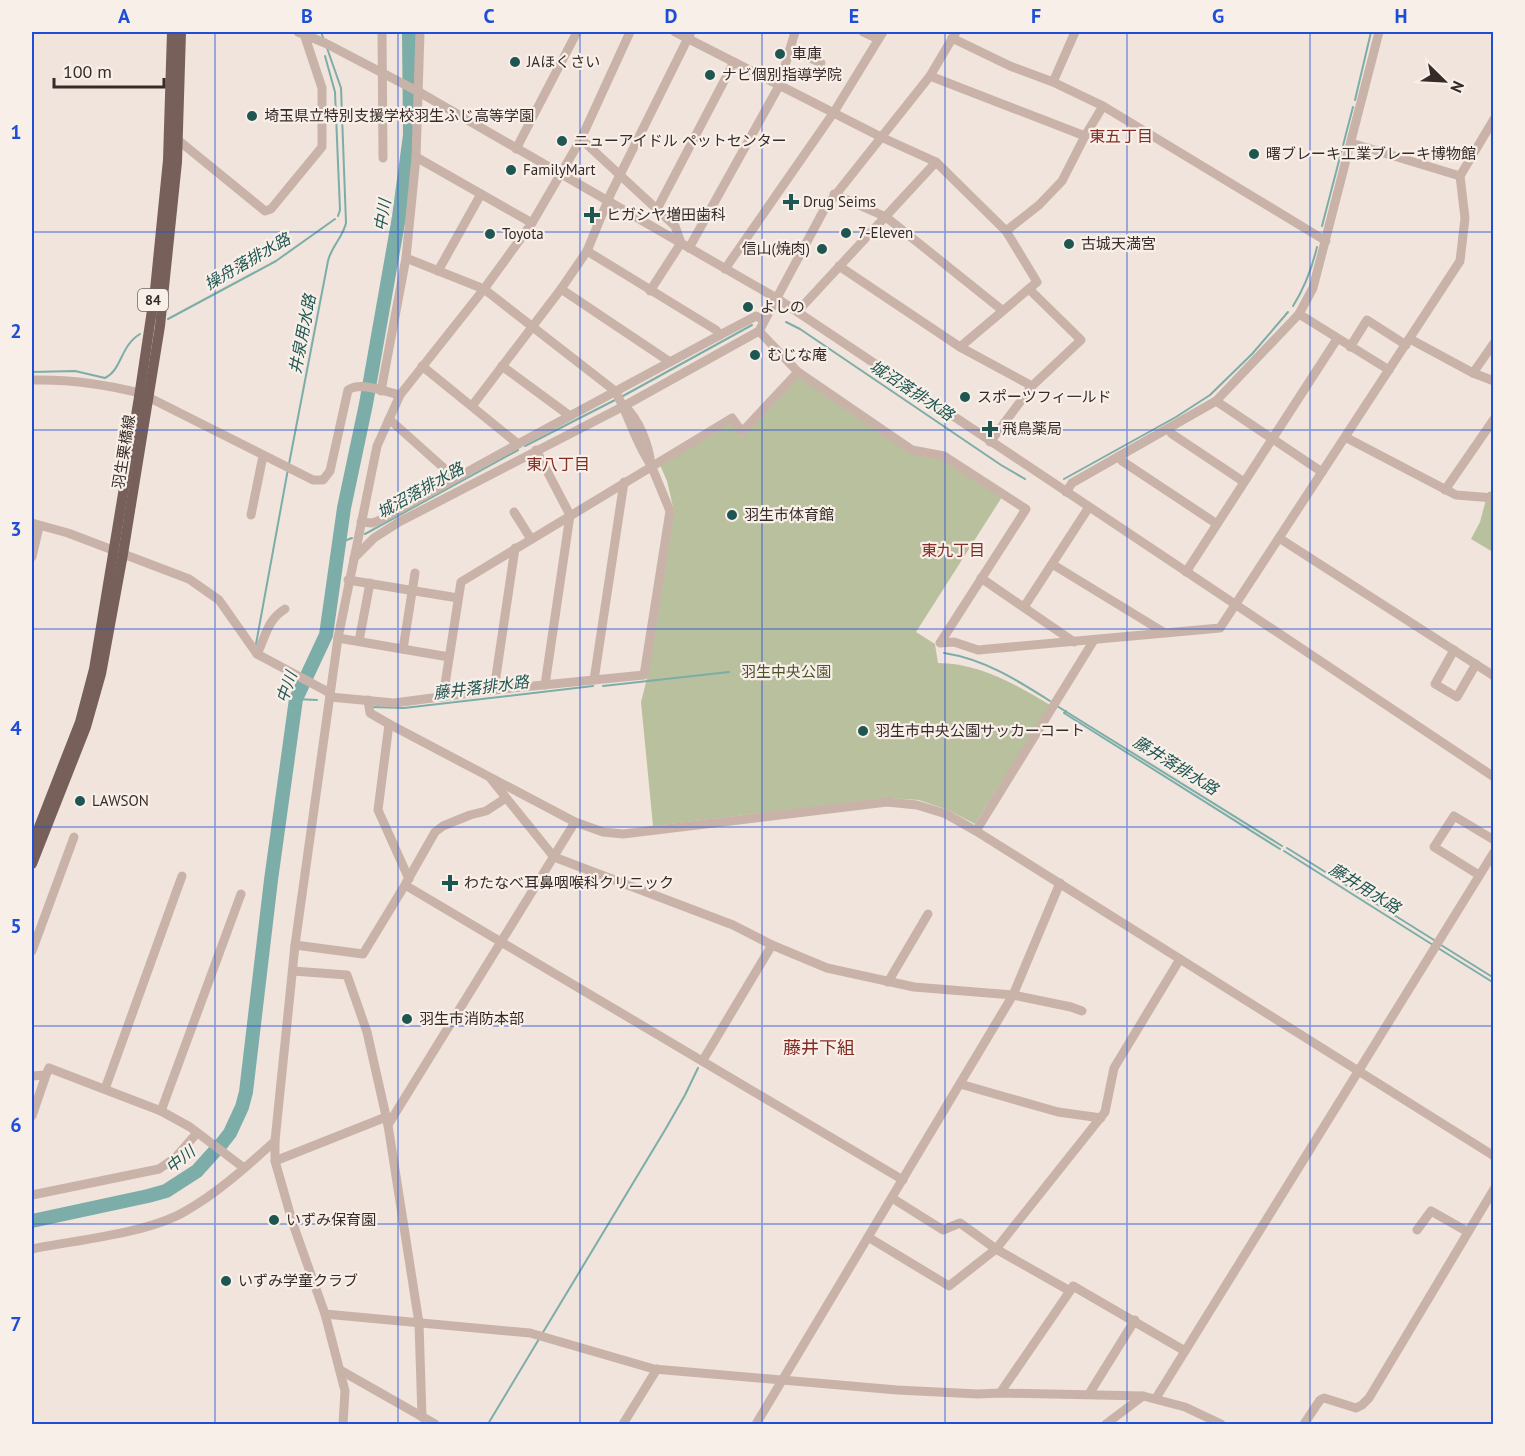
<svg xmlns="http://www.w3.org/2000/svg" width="1525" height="1456" font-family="'PT Sans','Noto Sans JP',sans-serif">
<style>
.green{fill:#b9c09d}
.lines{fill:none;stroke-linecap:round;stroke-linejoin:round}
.stream{stroke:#7cada8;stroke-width:2}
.river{stroke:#7cada8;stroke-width:14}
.minor{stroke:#c9b3a9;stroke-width:9}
.major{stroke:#77605a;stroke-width:10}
.grid{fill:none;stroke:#1d4ed8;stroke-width:1.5;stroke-opacity:0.55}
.poi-dot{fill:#1f5652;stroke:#f9efe9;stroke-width:2}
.labels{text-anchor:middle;stroke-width:4.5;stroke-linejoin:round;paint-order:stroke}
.shield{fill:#f9efe9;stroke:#706662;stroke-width:1.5}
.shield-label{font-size:14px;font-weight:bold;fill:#362b28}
.poi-label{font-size:15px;fill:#362b28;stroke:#f9efe9;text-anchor:start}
.street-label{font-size:15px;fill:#362b28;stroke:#f9efe9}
.park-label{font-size:15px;fill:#4b532d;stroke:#f9efe9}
.neighbourhood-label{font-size:16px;fill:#822d24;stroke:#f9efe9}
.water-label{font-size:16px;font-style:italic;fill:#1f5652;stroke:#f9efe9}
.quarter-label{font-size:18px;fill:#822d24;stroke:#f9efe9}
.neatline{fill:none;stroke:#1d4ed8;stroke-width:2}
.grid-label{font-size:20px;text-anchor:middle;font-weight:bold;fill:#1d4ed8}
</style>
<rect width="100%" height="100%" fill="#f1e4dc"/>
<g class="green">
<path d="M800,376l110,77 32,6 60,38 -86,135 19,12 3,19c40,0 78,21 112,42l-75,119 -27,-14 -29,-10 -33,-2 -233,28 -12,-124 7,-27 26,-164 -7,-30 -7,-16 72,-42 10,14z"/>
<path d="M1493,491v61l-22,-13 9,-17 8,-30z"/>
</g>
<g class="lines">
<g class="stream">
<path d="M321,32l3,8"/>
<path d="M325,56l10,36 5,118 -2,6"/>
<path d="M1355,100l16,-68"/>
<path d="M1322,226l31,-119"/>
<path d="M1293,306c12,-19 19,-38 24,-59"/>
<path d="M168,319l108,-58 59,-42"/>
<path d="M786,322l14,7 201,136 24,14"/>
<path d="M32,372l43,-1 30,7c17,-8 15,-32 35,-44"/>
<path d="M623,396l129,-71"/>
<path d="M525,446l90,-46"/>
<path d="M289,464l39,-203c3,-14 15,-24 18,-38l-5,-135 -14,-40"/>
<path d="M1064,479l112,-62 34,-22 42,-41 36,-42"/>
<path d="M365,534l153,-84"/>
<path d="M339,543l13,-5"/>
<path d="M256,644l32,-175"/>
<path d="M944,653c40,6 73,27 106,48"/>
<path d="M603,686l126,-14"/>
<path d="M296,699l21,1"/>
<path d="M1057,706l225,140"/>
<path d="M372,707l32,1 189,-22"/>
<path d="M1066,711l-2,2 216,136"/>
<path d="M1287,848l147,92"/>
<path d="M1284,851l149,94"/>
<path d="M1441,945l53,33"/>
<path d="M1438,948l56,35"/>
<path d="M542,1334l123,-204 20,-35 13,-27"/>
<path d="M488,1424l51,-85"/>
</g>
<path class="river" d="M32,1221l116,-25 18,-5 31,-20 26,-29 7,-9 12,-26 4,-15 25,-212 25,-181 30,-64 18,-127 22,-104 33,-187 11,-82 -1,-103"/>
<g class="minor">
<path d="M298,32l27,11 94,49 359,207 716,478"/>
<path d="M382,32l1,126"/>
<path d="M420,32l-4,125 -10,101 78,31 131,102c14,24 20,51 36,74 -2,-19 -12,-47 -27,-59"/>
<path d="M675,32l206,105 55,25 70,69 31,51 -77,65"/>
<path d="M863,32l15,7"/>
<path d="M952,38l58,28 43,16 50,24 223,135"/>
<path d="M790,49l31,14"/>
<path d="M930,76l155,60"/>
<path d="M1053,82l22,-50"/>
<path d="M581,139l94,87 6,17 -31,48"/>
<path d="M178,140l87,71 6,-2 51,-62v-59l-18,-54"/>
<path d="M1351,143l109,33"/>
<path d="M516,149l61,-117"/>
<path d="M416,157l116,66"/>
<path d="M834,194l52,23 116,93"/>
<path d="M656,211l78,-149"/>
<path d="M1006,231l33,-26 23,-24 23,-45 18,-30"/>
<path d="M689,248l90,-162 16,-54"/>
<path d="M587,251l129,79 4,5 36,-19 8,4"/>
<path d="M839,266l121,81 72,39"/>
<path d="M725,269l109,-157 49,-80"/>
<path d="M438,271l43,-77"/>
<path d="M561,289l109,73"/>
<path d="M798,311l138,-149"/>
<path d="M1299,314l90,56"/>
<path d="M759,331l39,41 114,78 32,6 82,53 -86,134 14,-1 24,8 242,-22 240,-367 5,-43 -5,-42 34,-57"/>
<path d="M1410,339l63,34 21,8"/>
<path d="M1350,347l17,-27 39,25"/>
<path d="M422,366l96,78 202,-109"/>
<path d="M502,366l68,50"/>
<path d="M1473,373l21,-30"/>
<path d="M32,380c37,-1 72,4 108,13"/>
<path d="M381,391l25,-133"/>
<path d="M148,397l165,83h10l7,-9 18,-81c13,-9 38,2 52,5"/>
<path d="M1216,401l106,71"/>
<path d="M472,406l89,-117 26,-38 24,-58 80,-161"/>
<path d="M389,419l66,59"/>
<path d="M1168,429l4,5 72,48"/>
<path d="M1345,437l111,58 38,3"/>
<path d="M990,442l42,-56 49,-46 -52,-51"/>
<path d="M536,450l34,65 -25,170"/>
<path d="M1119,456l3,5 95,63"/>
<path d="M1445,490l49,-71"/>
<path d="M1066,492l6,-9 144,-82 83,-87 14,-26 66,-256"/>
<path d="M514,512l17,27"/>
<path d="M251,515l12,-59"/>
<path d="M361,522l11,1 6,-2 140,-77"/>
<path d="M32,523l36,10 121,46 30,21 38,54 73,39"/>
<path d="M1279,538l215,138"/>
<path d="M32,557l7,-30"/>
<path d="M354,558l20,-20 25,-16 225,-116 135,-75 66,-123 105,-132 26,-44"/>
<path d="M1052,564l113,69"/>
<path d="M1186,572l151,-233"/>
<path d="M981,578l93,64"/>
<path d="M348,580l110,18"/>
<path d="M1024,607l65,-100"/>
<path d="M338,638l111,19"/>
<path d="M359,641l11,-58"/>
<path d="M403,649l12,-76"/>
<path d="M1454,650l-19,34 22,13 19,-33"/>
<path d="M257,654c9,-18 10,-34 28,-45"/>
<path d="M594,680l30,-198"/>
<path d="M494,690l21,-142"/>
<path d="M330,697l64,6 100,-13 150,-15 26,-164 -19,-46"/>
<path d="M443,697l18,-115 271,-164 10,14 56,-60"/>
<path d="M368,700l2,13 19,11 186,98 28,10 20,2 264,-32 30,3 29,9 30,17 518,325"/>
<path d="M389,724l-11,86 31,69"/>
<path d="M491,779l63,78 179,68 39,20 55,23 87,19 99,8 58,12 11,4"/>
<path d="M976,831l118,-191"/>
<path d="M1479,875l-45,-28 20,-31 40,24"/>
<path d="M406,883l29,-51 8,-6 27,-11 16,-4 20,-13"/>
<path d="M295,945l68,9 42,-69 498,295"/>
<path d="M32,951l42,-114"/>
<path d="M293,971l54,4 20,57 21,93 187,-303"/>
<path d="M888,982l40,-68"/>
<path d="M703,1060l69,-115"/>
<path d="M32,1076l14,-1 3,-7 112,43 29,16 54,41"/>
<path d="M960,1084l98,28 43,6"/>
<path d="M105,1089l77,-213"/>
<path d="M161,1111l80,-217"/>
<path d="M32,1116l14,-41"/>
<path d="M388,1125l31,198 3,94"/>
<path d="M275,1161l111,-44"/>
<path d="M32,1195l127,-26 16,-11 22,-25"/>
<path d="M892,1198l51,32 17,-7 36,26 74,42 3,-5 112,65"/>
<path d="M1417,1230l14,-19 37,21"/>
<path d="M868,1237l81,49 47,-37 109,-137 9,-44 66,-109"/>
<path d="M32,1249c44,-9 113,-15 152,-37 34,-19 62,-45 91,-71"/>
<path d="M325,1314l205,19 124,36 243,21 81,4 22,-1 143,3 42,11 36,17"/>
<path d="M340,1370l95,54"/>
<path d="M1000,1393l70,-102"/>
<path d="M1089,1394l46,-74"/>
<path d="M1156,1398l338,-546"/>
<path d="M343,1424l2,-33 -20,-77 -32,-90 -18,-63v-20l20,-196 43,-307 39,-192 23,-51 84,-106 48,-66 49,-84 49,-107"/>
<path d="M623,1424l34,-55"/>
<path d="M756,1424l257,-429 47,-112"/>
<path d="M1106,1424l37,-28"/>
<path d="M1304,1424l16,-24 4,-2 32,10 6,-3 7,-7 125,-209"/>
</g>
<g class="major">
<path d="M32,845l48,-123 14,-53 45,-272 16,-107 13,-130 4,-128"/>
<path d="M32,864l54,-137 15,-53 22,-120 37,-228 17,-164 4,-130"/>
</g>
</g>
<path class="grid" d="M215,32v1392M398,32v1392M580,32v1392M762,32v1392M945,32v1392M1127,32v1392M1310,32v1392M32,232h1462M32,430h1462M32,629h1462M32,827h1462M32,1026h1462M32,1224h1462"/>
<g class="poi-dot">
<circle cx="780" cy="54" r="6"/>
<circle cx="515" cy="62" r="6"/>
<circle cx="710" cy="75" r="6"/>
<circle cx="252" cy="116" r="6"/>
<circle cx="562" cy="141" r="6"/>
<circle cx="1254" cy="154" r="6"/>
<circle cx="511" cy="170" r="6"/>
<path d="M788 193h6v6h6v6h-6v6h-6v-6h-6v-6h6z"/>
<path d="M589 206h6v6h6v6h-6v6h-6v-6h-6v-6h6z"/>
<circle cx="846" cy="233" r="6"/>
<circle cx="490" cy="234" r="6"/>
<circle cx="1069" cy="244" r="6"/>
<circle cx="822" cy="249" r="6"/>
<circle cx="748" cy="307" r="6"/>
<circle cx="755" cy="355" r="6"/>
<circle cx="965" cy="397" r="6"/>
<path d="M987 420h6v6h6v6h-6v6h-6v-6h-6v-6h6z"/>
<circle cx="732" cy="515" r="6"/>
<circle cx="863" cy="731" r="6"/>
<circle cx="80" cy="801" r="6"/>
<path d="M447 874h6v6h6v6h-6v6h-6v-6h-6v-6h6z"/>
<circle cx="407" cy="1019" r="6"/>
<circle cx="274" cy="1220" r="6"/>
<circle cx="226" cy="1281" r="6"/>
</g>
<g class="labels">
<rect class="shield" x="138" y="289" width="30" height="22" rx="4.5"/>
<g class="shield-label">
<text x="153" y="305">84</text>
</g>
<g class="poi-label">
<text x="792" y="59">車庫</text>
<text x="527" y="67">JAほくさい</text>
<text x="722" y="80">ナビ個別指導学院</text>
<text x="264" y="121">埼玉県立特別支援学校羽生ふじ高等学園</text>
<text x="574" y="146">ニューアイドル ペットセンター</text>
<text x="1266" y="159">曙ブレーキ工業ブレーキ博物館</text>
<text x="523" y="175">FamilyMart</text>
<text x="803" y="207">Drug Seims</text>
<text x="606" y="220">ヒガシヤ増田歯科</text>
<text x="858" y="238">7-Eleven</text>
<text x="502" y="239">Toyota</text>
<text x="1081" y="249">古城天満宮</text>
<text x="810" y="254" text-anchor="end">信山(焼肉)</text>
<text x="760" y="312">よしの</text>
<text x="767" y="360">むじな庵</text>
<text x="977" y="402">スポーツフィ一ルド</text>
<text x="1002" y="434">飛鳥薬局</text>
<text x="744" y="520">羽生市体育館</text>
<text x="875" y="736">羽生市中央公園サッカーコート</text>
<text x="92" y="806">LAWSON</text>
<text x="464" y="888">わたなべ耳鼻咽喉科クリニック</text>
<text x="419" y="1024">羽生市消防本部</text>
<text x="286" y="1225">いずみ保育園</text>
<text x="238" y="1286">いずみ学童クラブ</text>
</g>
<g class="street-label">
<text transform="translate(124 452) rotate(-81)" y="5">羽生栗橋線</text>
</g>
<g class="park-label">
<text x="786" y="677">羽生中央公園</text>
</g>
<g class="neighbourhood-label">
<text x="1121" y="142">東五丁目</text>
<text x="558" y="470">東八丁目</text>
<text x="953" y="556">東九丁目</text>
</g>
<g class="water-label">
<text transform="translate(382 215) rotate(-81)" y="6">中川</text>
<text transform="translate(247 261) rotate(-30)" y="6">操舟落排水路</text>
<text transform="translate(302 334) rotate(-79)" y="6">井泉用水路</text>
<text transform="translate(912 390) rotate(33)" y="6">城沼落排水路</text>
<text transform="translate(420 490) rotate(-29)" y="6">城沼落排水路</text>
<text transform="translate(286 687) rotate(-71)" y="6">中川</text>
<text transform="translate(481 687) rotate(-7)" y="6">藤井落排水路</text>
<text transform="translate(1176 765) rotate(32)" y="6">藤井落排水路</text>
<text transform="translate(1365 888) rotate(32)" y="6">藤井用水路</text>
<text transform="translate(180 1159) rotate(-39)" y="6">中川</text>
</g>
<g class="quarter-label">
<text x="819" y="1054">藤井下組</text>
</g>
</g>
<rect width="1525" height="1456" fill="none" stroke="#f9efe9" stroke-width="66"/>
<g transform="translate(1444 81) rotate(114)" stroke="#f9efe9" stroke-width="4.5" paint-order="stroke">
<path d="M0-4.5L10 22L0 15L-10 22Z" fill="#362b28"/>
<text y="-9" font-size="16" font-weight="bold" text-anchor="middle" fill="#362b28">N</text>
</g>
<path d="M54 78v9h110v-9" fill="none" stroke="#362b28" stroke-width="3"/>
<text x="63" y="78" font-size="18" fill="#362b28" stroke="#f9efe9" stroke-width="4.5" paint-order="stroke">100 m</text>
<rect x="33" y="33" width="1459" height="1390" class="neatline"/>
<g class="grid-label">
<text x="124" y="23">A</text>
<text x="307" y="23">B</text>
<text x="489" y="23">C</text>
<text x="671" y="23">D</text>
<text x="854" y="23">E</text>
<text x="1036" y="23">F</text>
<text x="1218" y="23">G</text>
<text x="1401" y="23">H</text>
<text x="16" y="139">1</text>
<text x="16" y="338">2</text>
<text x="16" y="536">3</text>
<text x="16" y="735">4</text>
<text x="16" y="933">5</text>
<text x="16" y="1132">6</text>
<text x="16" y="1331">7</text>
</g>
</svg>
